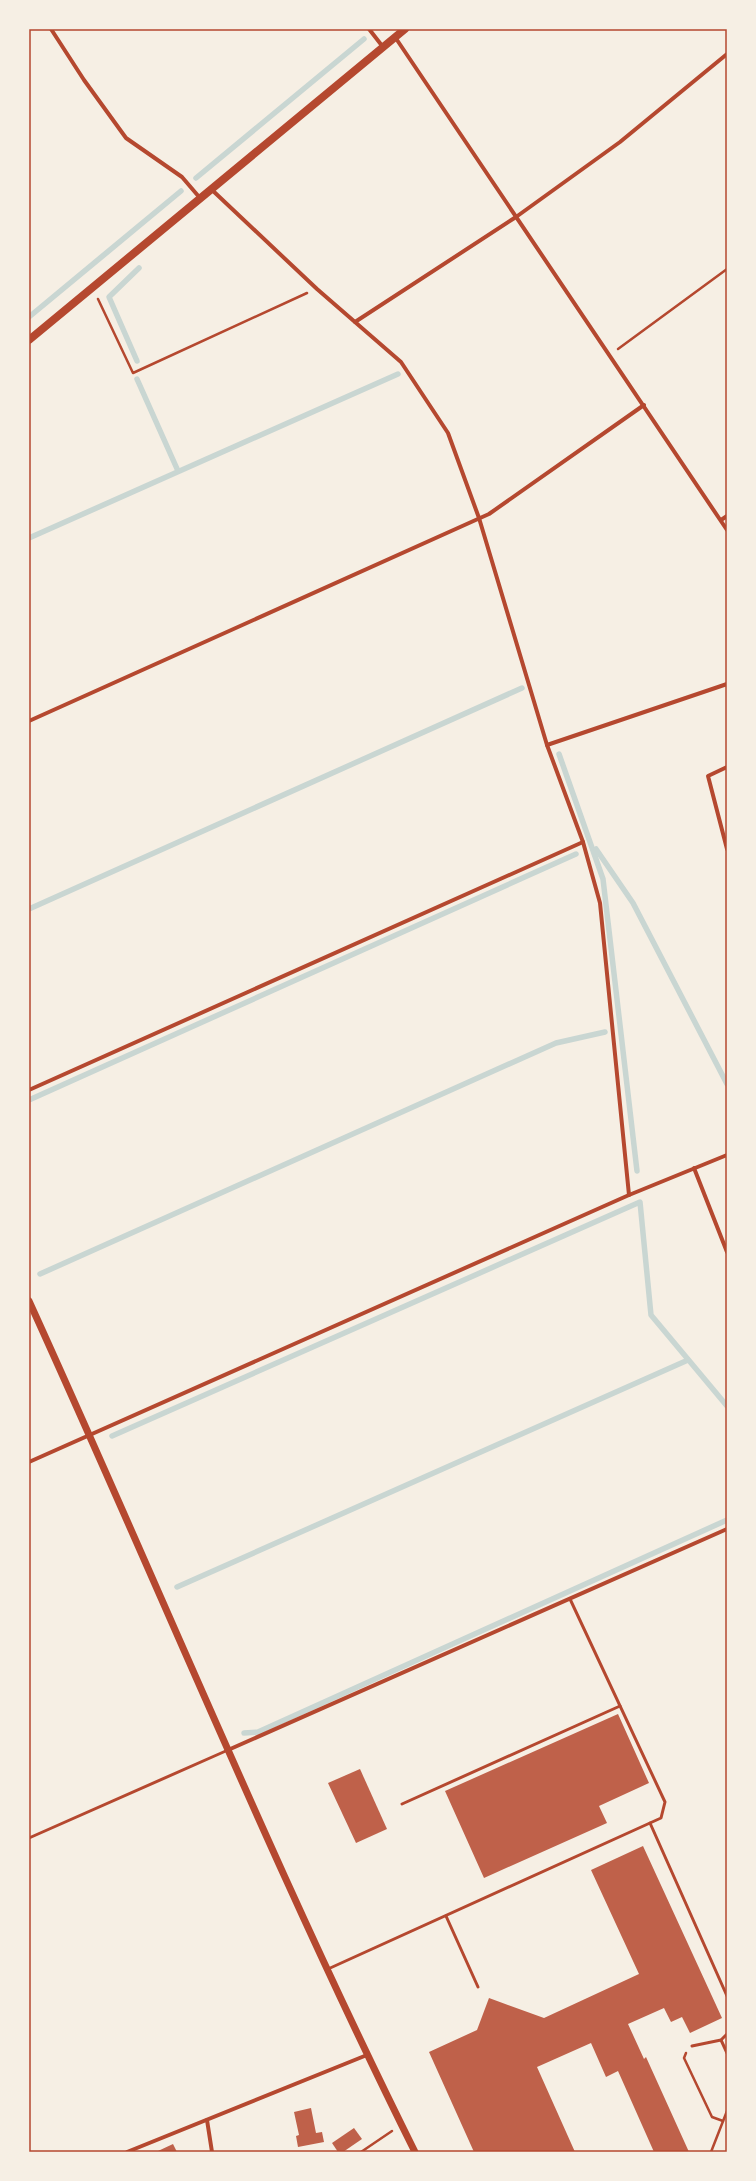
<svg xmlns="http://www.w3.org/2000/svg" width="756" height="2181" font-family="'PT Sans',sans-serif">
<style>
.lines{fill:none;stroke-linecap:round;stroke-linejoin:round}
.stream{stroke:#c9d6d2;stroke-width:5.5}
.building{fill:#bf614a}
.path{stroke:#b5482f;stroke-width:2.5}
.service{stroke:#b5482f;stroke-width:3}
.minor{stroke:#b5482f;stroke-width:4}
.tertiary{stroke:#b5482f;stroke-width:7}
.secondary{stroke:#b5482f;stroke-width:8}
.neatline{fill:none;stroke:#b5482f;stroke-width:1.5}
</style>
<rect width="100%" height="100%" fill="#f6efe4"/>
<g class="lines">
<g class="stream">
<path d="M196,178l168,-139"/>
<path d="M29,317l152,-126"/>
<path d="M137,361l-28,-64 30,-29"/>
<path d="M137,379l41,92"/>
<path d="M29,538l369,-164"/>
<path d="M559,754l44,125 34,292"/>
<path d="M596,849l37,54 94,181"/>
<path d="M29,909l493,-221"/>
<path d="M29,1100l547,-246"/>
<path d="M40,1274l516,-231 49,-11"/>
<path d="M112,1436l528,-234 11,113 76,91"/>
<path d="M177,1587l511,-227"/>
<path d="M244,1733l14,-1 469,-212"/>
</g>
</g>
<g class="building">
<path d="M618,1714l31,69 -50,23 8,17 -123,55 -39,-87z"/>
<path d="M360,1769l27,60 -31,14 -28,-60z"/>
<path d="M643,1846l79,172 -32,15 -8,-16 -11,5 -7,-14 -36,16 16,35 2,-2 43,95h-35l-36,-81 -12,6 -15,-34 -54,24 38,85h-101l-45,-100 48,-22 12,-32 55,20 95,-44 -48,-104z"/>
<path d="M311,2108l5,25 6,-1 2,10 -26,5 -2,-11 3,-1 -5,-23z"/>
<path d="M354,2128l8,11 -19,13h-5l-6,-9z"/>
<path d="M173,2144l4,8h-18l-1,-1z"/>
</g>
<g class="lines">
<g class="path">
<path d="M98,299l35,74 174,-80"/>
<path d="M618,349l109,-80"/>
<path d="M686,2053l-2,5 28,59 11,4"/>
<path d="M361,2152l31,-21"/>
<path d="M711,2152l16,-41"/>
</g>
<g class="service">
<path d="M402,1804l218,-98"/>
<path d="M650,1823l77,173"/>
<path d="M29,1838l199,-88"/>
<path d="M446,1916l32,71"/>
<path d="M328,1969l333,-151 4,-16 -95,-203"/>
<path d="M721,2040l6,13"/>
<path d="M692,2046l29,-6 6,-6"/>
</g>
<g class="minor">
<path d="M51,29l33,51 42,58 56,39 18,21"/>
<path d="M369,29l14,18"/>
<path d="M395,37l332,493"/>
<path d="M211,189l106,100 84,73 47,71 31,85 68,227 36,97 17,61 29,292"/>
<path d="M355,322l161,-105 104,-75 107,-88"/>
<path d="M721,520l6,-4"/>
<path d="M29,721l460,-207 155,-109"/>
<path d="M547,745l180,-61"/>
<path d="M727,767l-19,9 19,73"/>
<path d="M29,1090l554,-248"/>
<path d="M694,1168l33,84"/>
<path d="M29,1462l600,-267 98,-40"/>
<path d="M228,1750l499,-221"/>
<path d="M207,2120l5,32"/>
<path d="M127,2152l240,-97"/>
</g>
<path class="tertiary" d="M29,1301c129,283 247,572 386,851"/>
<path class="secondary" d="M29,340l376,-311"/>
</g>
<rect width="756" height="2181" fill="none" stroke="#f6efe4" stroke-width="60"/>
<rect x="30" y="30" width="696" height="2121" class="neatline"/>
</svg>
